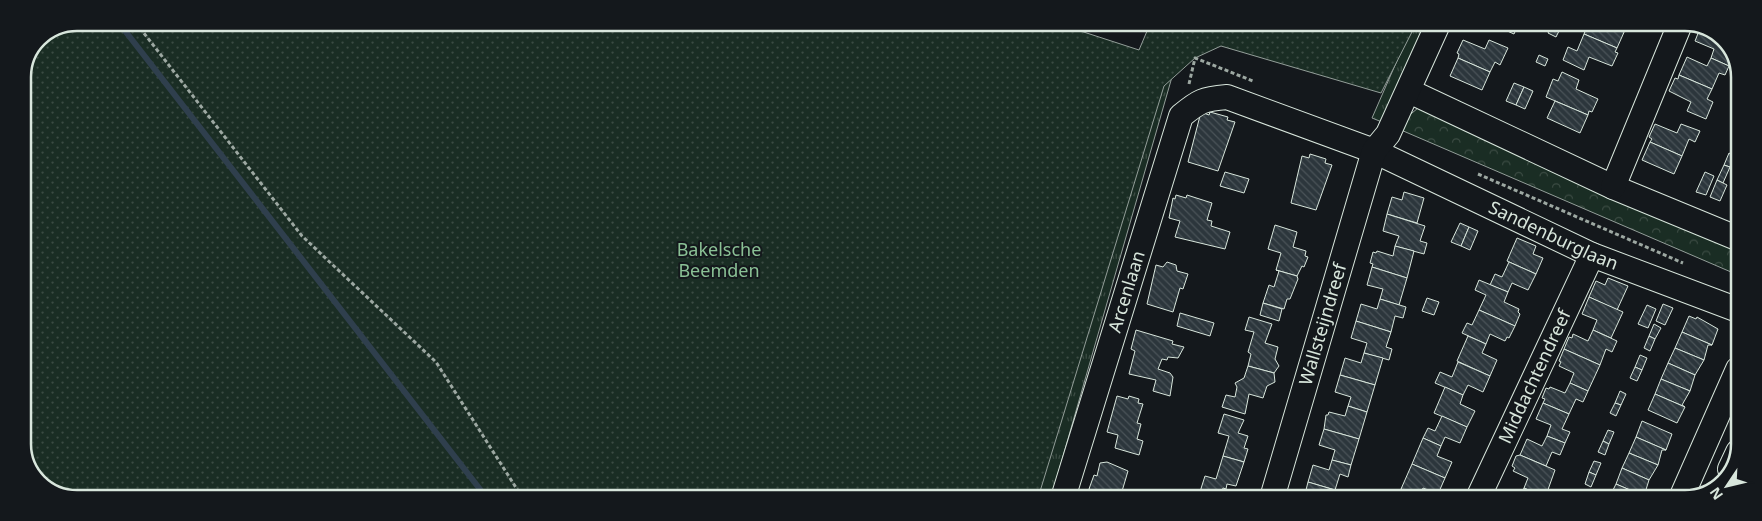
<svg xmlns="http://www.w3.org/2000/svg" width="1762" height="521" font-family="'Noto Sans',sans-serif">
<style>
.grass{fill:url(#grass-tufts);stroke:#939e99}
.forest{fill:url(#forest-crowns);stroke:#939e99}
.park{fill:url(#park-dots);stroke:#939e99}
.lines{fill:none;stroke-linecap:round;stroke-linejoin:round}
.stream{stroke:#2f3f4d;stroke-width:6}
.building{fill:url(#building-back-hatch);stroke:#d8e6dc}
.minor-casing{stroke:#d8e6dc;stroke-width:26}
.path{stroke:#9da8a2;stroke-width:3;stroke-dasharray:4 2.5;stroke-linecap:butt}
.minor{stroke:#14181c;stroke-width:24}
.labels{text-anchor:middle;stroke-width:4;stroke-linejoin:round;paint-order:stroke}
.street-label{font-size:18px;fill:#d8e6dc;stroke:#14181c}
.park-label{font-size:18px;fill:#8ac095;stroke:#14181c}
.rim{fill:none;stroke:#d8e6dc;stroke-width:2.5}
</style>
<defs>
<pattern id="grass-tufts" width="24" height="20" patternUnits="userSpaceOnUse" patternTransform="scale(1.25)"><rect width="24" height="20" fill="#1a2d24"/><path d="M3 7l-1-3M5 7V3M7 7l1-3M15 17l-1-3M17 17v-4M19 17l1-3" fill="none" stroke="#3b4b43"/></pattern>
<pattern id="forest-crowns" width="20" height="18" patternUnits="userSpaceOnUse" patternTransform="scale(1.25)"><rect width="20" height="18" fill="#1a2d24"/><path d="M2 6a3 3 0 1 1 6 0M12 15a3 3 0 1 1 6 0" fill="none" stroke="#3b4b43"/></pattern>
<pattern id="park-dots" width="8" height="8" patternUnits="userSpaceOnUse" patternTransform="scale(1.25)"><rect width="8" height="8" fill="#1a2d24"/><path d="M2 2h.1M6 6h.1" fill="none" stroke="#3b4b43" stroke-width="1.8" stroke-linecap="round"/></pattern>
<pattern id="building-back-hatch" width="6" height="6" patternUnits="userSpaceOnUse" patternTransform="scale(1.25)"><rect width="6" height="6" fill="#2c363c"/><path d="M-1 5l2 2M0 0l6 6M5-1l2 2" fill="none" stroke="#4a5358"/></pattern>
</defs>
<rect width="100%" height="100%" fill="#14181c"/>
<g class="grass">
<path d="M1413,24h19l-45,100 -15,-6z"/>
<path d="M1176,63l-125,435h-14l123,-433z"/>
</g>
<path class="forest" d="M1418,108l321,135 -1,32 -337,-145 5,-12z"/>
<path class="park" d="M77,23l982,1 80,26 11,-26h266l-35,69 -160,-47 -26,12 -31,28 -126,412 -975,-1 -27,-17 -13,-32v-371l16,-39z"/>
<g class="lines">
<path class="stream" d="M119,23l367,474"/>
</g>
<g class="building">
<path d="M1497,24h20l1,1 -4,9 -18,-8z"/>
<path d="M1552,24l10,1 -6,12 -8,-4z"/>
<path d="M1588,24h23l14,6 -8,18 -33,-14z"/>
<path d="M1701,26l25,15 7,16 -4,9 -18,-8 3,-9 -19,-8z"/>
<path d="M1584,34l33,14 -2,4 3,1 -6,13 -23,-9 -5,13 -21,-10 5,-13 9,4z"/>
<path d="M1463,40l22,9 4,-9 19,8 -8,17 -5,-3 -5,10 -32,-14 1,-4 -2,-1z"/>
<path d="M1539,55l9,4 -3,7 -9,-4z"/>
<path d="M1687,57l20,9 4,-8 18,8 -4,9 -6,-2 -7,16 -33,-14z"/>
<path d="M1458,58l32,14 -8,18 -32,-14z"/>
<path d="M1562,72l17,8 -3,9 22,10 -6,13 -3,-1 -1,4 -42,-18 7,-18 5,2z"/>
<path d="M1679,75l33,14 -5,10 6,3 -7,17 -19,-8 4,-9 -22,-11 6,-13 3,1z"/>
<path d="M1514,83l10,4 -8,18 -10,-4z"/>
<path d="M1524,87l9,4 -8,18 -9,-4z"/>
<path d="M1555,101l33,14 -8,18 -33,-15z"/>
<path d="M1201,112l8,3 1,-3 18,5 -1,3 8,2 -17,49 -30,-9z"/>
<path d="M1655,124l22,9 4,-9 19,7 -5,11 -6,-3 -7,17 -32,-14 2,-3 -3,-2z"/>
<path d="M1650,142l32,14 -8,18 -32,-14z"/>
<path d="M1729,153l6,3 -5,11 -6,-2z"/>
<path d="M1310,154l16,5 -1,4 7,2 -16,45 -25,-7 11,-47 7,2z"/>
<path d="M1724,165l6,2 -7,16 -6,-3z"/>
<path d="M1225,172l24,7 -5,14 -24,-7z"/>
<path d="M1705,172l9,4 -8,19 -10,-3z"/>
<path d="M1717,180l10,5 -7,16 -10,-4z"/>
<path d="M1404,192l20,6 -7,25 -30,-9 5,-17 10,3z"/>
<path d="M1176,195l10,3 1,-3 25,8 -5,17 5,1 -1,5 19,6 -5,17 -50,-12 5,-16 -11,-3 4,-20 2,1z"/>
<path d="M1387,214l38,12 -5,15 7,2 -3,11 -29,-8 4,-10 -16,-5z"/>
<path d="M1460,223l9,4 -8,19 -10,-4z"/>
<path d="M1275,225l22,7 -4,15 13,4 -1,5 3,1 -4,10 -2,-1 -5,10 -21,-6 5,-17 -13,-4z"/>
<path d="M1469,227l9,4 -8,19 -9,-4z"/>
<path d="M1517,238l19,8 -3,8 10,4 -7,16 -29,-13z"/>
<path d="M1395,246l19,5 -7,27 -35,-11 1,-3 -3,-1 3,-11 3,1 1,-2 16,5z"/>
<path d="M1167,262l9,3 1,6 11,3 -5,15 -3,-1 -7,24 -26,-8 9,-39 7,2z"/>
<path d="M1509,262l27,12 -8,16 -16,-7 -4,9 -18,-7 5,-11 7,3z"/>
<path d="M1372,267l35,11 -8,27 -19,-6 3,-10 -16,-4z"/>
<path d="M1276,270l21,6 1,3 -8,20h-3l-3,10 -21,-6 6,-18 5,2 5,-16z"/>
<path d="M1608,278l20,8 -11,24 -28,-13 7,-16 9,4z"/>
<path d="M1479,280l29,12 -4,10 15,7 -1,3 2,2 -5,12 -36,-16 7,-15 -11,-5z"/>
<path d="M1589,297l34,15 -12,26 -18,-8 4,-10 -15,-6z"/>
<path d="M1427,298l12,4 -5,13 -12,-4z"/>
<path d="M1380,299l26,8 -3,11 -8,-2 -4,16 -35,-11 5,-17 16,5z"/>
<path d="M1263,303l19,6 -3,12 -19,-6z"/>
<path d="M1663,304l10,4 -8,17 -9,-4z"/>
<path d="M1647,305l9,4 -8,19 -10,-4z"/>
<path d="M1479,310l36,16 -6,12 -2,-1 -2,4 -15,-7 -4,10 -24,-11 5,-10 5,2z"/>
<path d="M1180,313l34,10 -4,13 -33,-10z"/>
<path d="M1689,316l7,3 1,-2 21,12 -6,16 -30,-13z"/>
<path d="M1249,317l23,7 -7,19 13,4 -3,12 4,7 -5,7 -26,-7 3,-12 -3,-2 6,-20 -9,-2z"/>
<path d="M1356,321l35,11 -5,15 6,2 -3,11 -25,-7 3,-10 -16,-5z"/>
<path d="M1654,324l7,4 -6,11 -6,-3z"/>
<path d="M1136,330l37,11 -1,3 12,3 -6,11 -10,-1 -1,3 -5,-1 -4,10 12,4 3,4 -3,19 -17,-5 3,-11 -27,-6 6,-23 -4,-2z"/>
<path d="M1593,330l24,11 -5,11 -6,-3 -6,16 -36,-16 5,-12 3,1 1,-4 15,7z"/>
<path d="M1682,332l30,13h-4l-4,15 -29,-12z"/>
<path d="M1468,336l18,8 -4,9 15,7 -7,16 -33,-15z"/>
<path d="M1649,336l6,3 -5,12 -6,-3z"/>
<path d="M1675,348l29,12 -9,15 -27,-12z"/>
<path d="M1564,349l36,16 -12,26 -18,-8 4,-10 -15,-7 2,-4 -2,-1z"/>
<path d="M1364,353l19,5 -8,27 -35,-10 5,-17 16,5z"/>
<path d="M1640,355l7,3 -5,12 -7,-3z"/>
<path d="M1458,362l32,14 -7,16 -15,-7 -5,10 -28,-12 5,-11 12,5z"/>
<path d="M1668,363l27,12 -5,16 -29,-12z"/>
<path d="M1248,366l26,7 1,9 -8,4 -4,12 -14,-4 -4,20 -23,-7 4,-12 9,2 2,-10 -2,-4 9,-5z"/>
<path d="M1635,367l7,3 -5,11 -7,-3z"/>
<path d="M1340,375l35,10 -8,27 -19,-6 3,-9 -16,-5z"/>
<path d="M1661,379l29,12 -8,14 3,2 -30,-13z"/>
<path d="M1570,383l18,8 -5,11 -7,-3 -7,15 -26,-11 2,-4 -3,-1 4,-10 3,1 1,-2 15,6z"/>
<path d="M1445,387l18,8 -3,9 15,7 -8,16 -33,-14z"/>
<path d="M1620,391l6,3 -5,11 -6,-2z"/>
<path d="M1655,394l30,13 -8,16 -29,-13z"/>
<path d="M1117,396l11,3 1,-3 10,3 -1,4 5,1 -6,19 4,1 -4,15 6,2 -4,14 -24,-7 3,-13 -11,-3z"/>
<path d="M1543,403l26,11 -7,15 8,3 -5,11 -18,-7 4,-11 -15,-6z"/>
<path d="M1615,403l6,2 -5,11 -6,-3z"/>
<path d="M1348,406l19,6 -8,27 -35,-10 2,-14h2l1,-3 16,4z"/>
<path d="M1224,414l20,6 -6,13 10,3 -4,12 4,1 -4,13 -21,-6 6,-20 -11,-3z"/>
<path d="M1442,416l25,11 -7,16 -15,-6 -4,9 -18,-8 5,-10 7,3z"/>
<path d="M1642,421l30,13 -6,16 -30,-13z"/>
<path d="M1324,429l35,10 -8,26 -19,-5 3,-10 -16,-5z"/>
<path d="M1608,430l6,2 -5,12 -6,-3z"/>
<path d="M1547,436l18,7 -5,12 -8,-3 -6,14 -26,-11 7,-16 15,7z"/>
<path d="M1636,437l30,13h-4l-4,15 -29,-12z"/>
<path d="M1423,438l18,8 -4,10 15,6 -7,16 -33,-14z"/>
<path d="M1603,441l6,3 -4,11 -7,-3z"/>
<path d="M1629,453l29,12 -9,15 -27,-12z"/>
<path d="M1520,455l35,15 -10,28 -21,-10 4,-10 -15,-7 2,-3 -3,-2 4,-10z"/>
<path d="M1223,456l21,6 -8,24 -9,-2 -1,5 -3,-1 -3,10h-22l7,-22 11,3z"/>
<path d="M1332,460l19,5 -3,12 -8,-3 -5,16 -27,-8 5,-17 16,5z"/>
<path d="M1594,461l7,2 -5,12 -7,-3z"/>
<path d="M1107,462l21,9 -8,27h-30l2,-8 -3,-1 5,-14 3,1 3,-13z"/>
<path d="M1412,464l33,14 -7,16 -15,-6 -4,9 -18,-8z"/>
<path d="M1622,468l27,12 -5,16 -28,-12z"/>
<path d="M1589,472l7,3 -5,12 -6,-3z"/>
<path d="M1308,482l27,8 -2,8h-29z"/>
<path d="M1616,484l28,12 -1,2h-34z"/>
<path d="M1524,488l18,8 -1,2h-22z"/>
<path d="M1401,489l18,8 -1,1h-21z"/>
<path d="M1504,492l14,6h-20z"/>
</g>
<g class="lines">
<defs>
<g id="minor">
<path d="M1409,91l204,96 126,52"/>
<path d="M1613,187l67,-163"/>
<path d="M1730,469l8,-17"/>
<path id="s1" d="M1063,498l118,-382c18,-15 22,-17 46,-19l147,54 218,104 146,55"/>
<path id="s2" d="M1272,498l102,-347 14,-17 50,-110"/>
<path id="s3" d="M1478,498l114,-243"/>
<path d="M1681,498l57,-129"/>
</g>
</defs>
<use href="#minor" class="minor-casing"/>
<g class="path">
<path d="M136,23l166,213 134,126 86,135"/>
<path d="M1189,84l6,-26 58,23"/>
<path d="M1478,174l205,89"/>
</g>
<use href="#minor" class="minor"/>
</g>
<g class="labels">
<g class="street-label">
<text dy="6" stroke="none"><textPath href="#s1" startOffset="806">Sandenburglaan</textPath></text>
<text dy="6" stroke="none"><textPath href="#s1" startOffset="216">Arcenlaan</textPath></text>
<text dy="6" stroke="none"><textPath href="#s2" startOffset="181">Wallsteijndreef</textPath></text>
<text dy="6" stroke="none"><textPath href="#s3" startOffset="134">Middachtendreef</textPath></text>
</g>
<g class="park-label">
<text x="719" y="256">Bakelsche<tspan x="719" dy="21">Beemden</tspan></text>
</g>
</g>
<path d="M0 0H1762V521H0ZM77 31H1685A46 46 0 0 1 1731 77V444A46 46 0 0 1 1685 490H77A46 46 0 0 1 31 444V77A46 46 0 0 1 77 31Z" fill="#14181c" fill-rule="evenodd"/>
<path class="rim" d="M77 31H1685A46 46 0 0 1 1731 77V444A46 46 0 0 1 1685 490H77A46 46 0 0 1 31 444V77A46 46 0 0 1 77 31Z"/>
<g transform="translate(1727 486) rotate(235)" stroke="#14181c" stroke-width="4" paint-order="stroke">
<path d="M0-4L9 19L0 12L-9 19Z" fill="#d8e6dc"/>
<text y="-8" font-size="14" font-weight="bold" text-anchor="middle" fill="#d8e6dc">N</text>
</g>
</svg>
